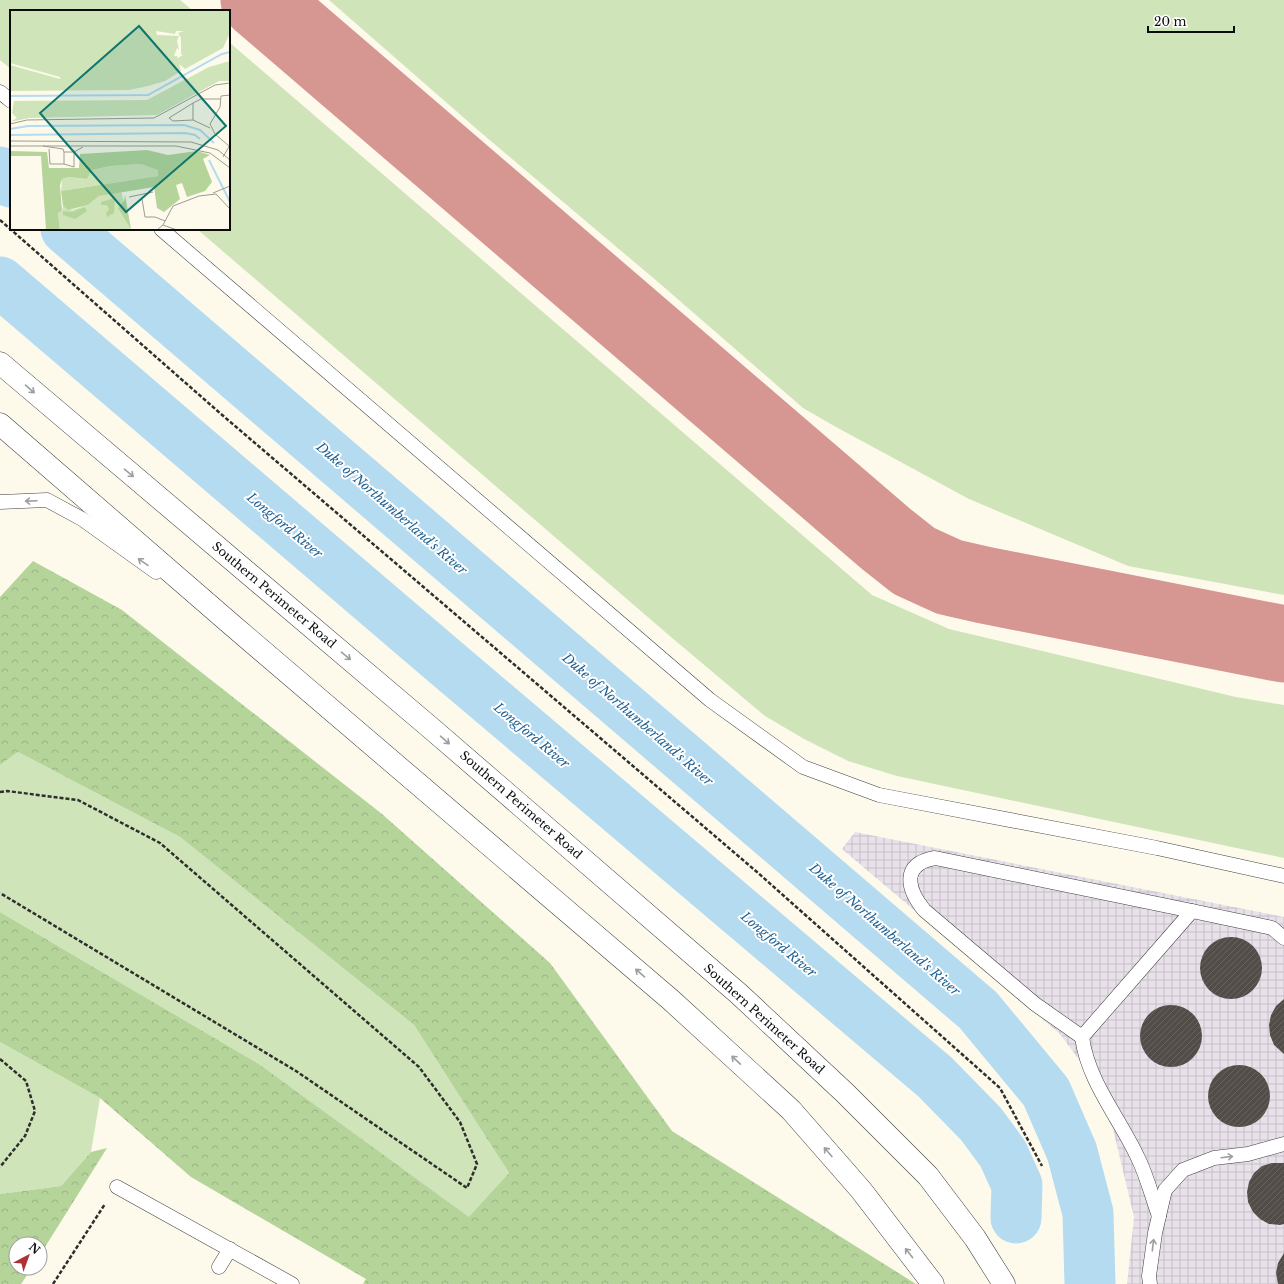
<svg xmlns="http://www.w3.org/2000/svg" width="1284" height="1284" font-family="'Libre Baskerville',serif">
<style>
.industrial{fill:url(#industrial-grid)}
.grass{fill:#d0e4b9}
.forest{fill:url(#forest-crowns)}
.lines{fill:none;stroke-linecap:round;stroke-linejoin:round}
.river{stroke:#b5dbf0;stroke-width:51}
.taxiway{stroke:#d69692;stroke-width:77}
.building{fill:url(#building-hatch)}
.service-casing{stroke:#3f3f3f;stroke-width:15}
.tertiary-casing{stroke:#3f3f3f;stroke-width:23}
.path{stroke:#2e2e2e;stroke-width:2.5;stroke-dasharray:4 2;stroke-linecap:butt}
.service{stroke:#fff;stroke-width:14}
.tertiary{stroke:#fff;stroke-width:22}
.oneway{stroke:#9e9e9e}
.labels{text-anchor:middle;stroke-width:4;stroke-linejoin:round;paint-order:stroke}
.street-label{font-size:12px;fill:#0c0c0c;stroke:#fff}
.water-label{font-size:13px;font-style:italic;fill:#216292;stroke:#fff}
.inset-river{fill:none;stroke:#b5dbf0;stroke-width:2}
.inset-road{fill:none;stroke:#9d9b92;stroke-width:1}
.view{fill:#0f766e;fill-opacity:0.15;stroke:#0f766e;stroke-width:2}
.inset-edge{fill:none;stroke:#0c0c0c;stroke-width:2}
</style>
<defs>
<pattern id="industrial-grid" width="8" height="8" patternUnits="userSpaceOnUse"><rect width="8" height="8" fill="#e9e1ea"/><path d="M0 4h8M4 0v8" fill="none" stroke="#c7c0c8"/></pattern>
<pattern id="forest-crowns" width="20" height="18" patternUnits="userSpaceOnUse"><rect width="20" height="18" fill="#b5d49a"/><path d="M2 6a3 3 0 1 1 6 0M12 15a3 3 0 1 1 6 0" fill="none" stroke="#9ab584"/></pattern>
<pattern id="building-hatch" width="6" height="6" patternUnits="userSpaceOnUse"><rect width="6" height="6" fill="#534d49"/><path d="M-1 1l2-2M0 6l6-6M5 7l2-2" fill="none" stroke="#67625f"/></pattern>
</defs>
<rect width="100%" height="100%" fill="#fdfaec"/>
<path class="industrial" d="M855,832l429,85v367h-157l7,-67 -21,-88 -31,-65 -22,-30 -218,-185z"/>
<g class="grass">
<path d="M0,0h180l13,11h-182v58l-11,-9z"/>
<path d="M329,0h955v595l-156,-29 -159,-67 -133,-72 -33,-19 -145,-126 -179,-151z"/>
<path d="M229,42l643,553 77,34 287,68 48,8v153l-387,-82 -49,-15 -44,-22 -39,-23 -94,-79 -474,-408h32z"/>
<path d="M18,752l162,85 234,188 95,148 -39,45 -211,-154 -259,-152v-147z"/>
<path d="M0,1042l100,56 -9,54 -30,34 -61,8z"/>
</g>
<g class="forest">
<path d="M33,561l89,49 260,204 168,149 122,168 244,153h-553l3,-5 -175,-102 -91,-79 -100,-56v-130l259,152 210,153 40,-44 -95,-148 -234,-188 -162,-85 -18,13v-168z"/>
<path d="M107,1148l-67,107v-11h-24v24h16l-11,16h-21v-90l61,-8 30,-34z"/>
</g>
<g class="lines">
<g class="river">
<path d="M0,172l11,10"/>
<path d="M66,229l912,781 68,82 26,60 16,61 2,71"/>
<path d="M0,282l444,379 491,416 46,47 22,30 14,31 -1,33"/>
</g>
<path class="taxiway" d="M259,0l626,538 29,23 35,16 35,8 300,59"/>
</g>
<g class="building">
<circle cx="1231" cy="968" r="31"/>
<path d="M1284,999v55l-10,-9 -4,-10 -1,-10 2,-10 5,-9z"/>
<circle cx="1171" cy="1036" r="31"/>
<circle cx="1239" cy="1096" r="31"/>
<path d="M1272,1163h12v61l-4,1 -11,-1 -9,-5 -7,-7 -5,-10 -1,-10 2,-10 5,-9 8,-7z"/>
<path d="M1284,1253v31h-6l-2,-11 2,-10z"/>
</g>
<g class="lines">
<defs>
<g id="service">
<path d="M0,92l11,9"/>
<path d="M161,229l549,471 93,67 76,28 278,53 127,28"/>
<path d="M0,502l47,-2 35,19 74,53"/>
<path d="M1082,1037l-47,-33 -111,-94c-17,-21 -23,-46 11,-52l257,53"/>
<path d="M117,1187l175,97"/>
<path d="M1159,1216c-7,-19 -12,-40 -21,-58 -19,-41 -50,-76 -56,-121l110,-126 80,17 12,10"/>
<path d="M219,1267l11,-18"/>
<path d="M1150,1284l-1,-8 6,-43 10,-43 18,-20 31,-12 34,-4 36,-10"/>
</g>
<g id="tertiary">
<path d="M0,363l432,366 307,265 106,99 83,83 47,62 29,46"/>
<path d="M0,424l232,201 439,375 120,110 70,80 72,94"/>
</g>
</defs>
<use href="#service" class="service-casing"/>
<use href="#tertiary" class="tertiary-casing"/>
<g class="path">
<path d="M0,220l221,194 536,458 243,216 42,78"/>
<path d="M0,792l7,-1 71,9 82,43 259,224 41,55 17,42 -10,24 -171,-117 -296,-178"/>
<path d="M0,1059l26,22 9,30 -10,25 -25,31"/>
<path d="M53,1284l52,-80"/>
</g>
<use href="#service" class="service"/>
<use href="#tertiary" class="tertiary"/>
</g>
<defs><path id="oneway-shaft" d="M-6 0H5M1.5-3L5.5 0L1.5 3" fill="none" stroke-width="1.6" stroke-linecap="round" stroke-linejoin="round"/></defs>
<g class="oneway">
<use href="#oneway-shaft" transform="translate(30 389) rotate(41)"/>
<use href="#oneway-shaft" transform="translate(129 473) rotate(40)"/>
<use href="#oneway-shaft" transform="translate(31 501) rotate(178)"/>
<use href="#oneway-shaft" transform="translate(143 562) rotate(-145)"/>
<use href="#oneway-shaft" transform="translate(346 656) rotate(40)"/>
<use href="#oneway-shaft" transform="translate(445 740) rotate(41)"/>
<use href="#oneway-shaft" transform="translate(640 973) rotate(-139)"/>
<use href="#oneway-shaft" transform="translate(736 1060) rotate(-137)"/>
<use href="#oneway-shaft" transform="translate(828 1152) rotate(-131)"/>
<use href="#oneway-shaft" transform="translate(1227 1157) rotate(-7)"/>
<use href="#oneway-shaft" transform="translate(1153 1245) rotate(-83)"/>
<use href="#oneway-shaft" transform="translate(909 1253) rotate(-128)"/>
</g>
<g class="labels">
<g class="street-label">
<text transform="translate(274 595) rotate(40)" y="4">Southern Perimeter Road</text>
<text transform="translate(521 805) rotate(41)" y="4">Southern Perimeter Road</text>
<text transform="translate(764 1019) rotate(42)" y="4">Southern Perimeter Road</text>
</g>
<g class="water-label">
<text transform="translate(392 508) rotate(41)" y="5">Duke of Northumberland's River</text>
<text transform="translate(285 525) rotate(40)" y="5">Longford River</text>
<text transform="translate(638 719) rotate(41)" y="5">Duke of Northumberland's River</text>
<text transform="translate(532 735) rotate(40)" y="5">Longford River</text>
<text transform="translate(885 929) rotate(41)" y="5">Duke of Northumberland's River</text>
<text transform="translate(779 944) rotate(40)" y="5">Longford River</text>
</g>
</g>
<g transform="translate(10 10)">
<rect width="220" height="220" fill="#fdfaec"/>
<path d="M0,0h220v23l-7,15 -38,21 -6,-5 -1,-6 5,-3 -2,-1v-16l-3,-5 6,-2h-8l-1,3 -19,-3 1,4 22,1 -2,5 2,9 -2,-2 -3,8h3l4,15 -16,10 -17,5 -19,4 -119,1v-26l50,14v-2l-50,-14zM220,51v20h-11l-62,34 -128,3 -19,4 7,-4 -5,-5 2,-12 133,-1 62,-33zM131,154l17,5v7l-97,15 1,-12 6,-2 19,2 5,-9 18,-4zM111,181l10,39h-71l-2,-17 4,-2 1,-5 9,4 16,-5 11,-9z" fill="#d0e4b9"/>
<path d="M137,140l21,5 29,-4 13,4 -7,4 9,23 -7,9 -18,6 -5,-14 -6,2 4,14 -16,13 -7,-4 -3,-21 -55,9 -11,9 -20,5 -5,-4 -2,-15 97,-15v-6l-17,-6 -31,2 -18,4 -5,9 -19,-2 -6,2 -2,6 2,26 -4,2 2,17h-14l-5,-74h-31v-5l37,1 2,16h30l1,-14zM115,185l6,34 -13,-21 6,-7zM105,188l-1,15 -7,4 -1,-4 3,-4 -2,-4h-6v-3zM75,197l2,4 -12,8 -12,-4v-4l9,1z" fill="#b5d49a"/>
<path class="inset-river" d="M0,86l138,-1 74,-41 8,-2M0,119l18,-3 156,-1 16,5 14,13M0,125l175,-2 10,2 5,4M199,150l21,42"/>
<path class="inset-road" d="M183,110l-20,1 -4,-3 24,-15M0,114l17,-4 127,-2 61,-33 15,-2M200,118l-17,-8v-17l8,-4h19M0,131l181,1 27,8 12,10M0,136h166l34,7 20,15M33,136l20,3 1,3h10l9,-5M219,136l-14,-12 -5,-10 10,-17 1,-11 9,-1M39,139l1,15h14v-12M213,147l7,-12M54,154l10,3v-15M203,183l17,-7M119,187l24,-5M132,189l3,18h10l10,4M153,215l14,5M147,220l6,-5 10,-19 26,-10 17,-2 14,15"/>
<path class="view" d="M129,16l87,100 -100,86 -86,-99z"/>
<rect width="220" height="220" class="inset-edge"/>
</g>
<g transform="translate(28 1256) rotate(41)"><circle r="19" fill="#ffffff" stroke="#9e9e9e"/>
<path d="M0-3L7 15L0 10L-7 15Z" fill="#af3138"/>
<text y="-6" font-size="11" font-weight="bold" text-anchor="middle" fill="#0c0c0c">N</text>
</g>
<path d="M1148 26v6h86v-6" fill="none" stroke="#0c0c0c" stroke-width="2"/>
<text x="1154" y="26" font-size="12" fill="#0c0c0c" stroke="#ffffff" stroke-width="3" paint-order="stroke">20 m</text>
</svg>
